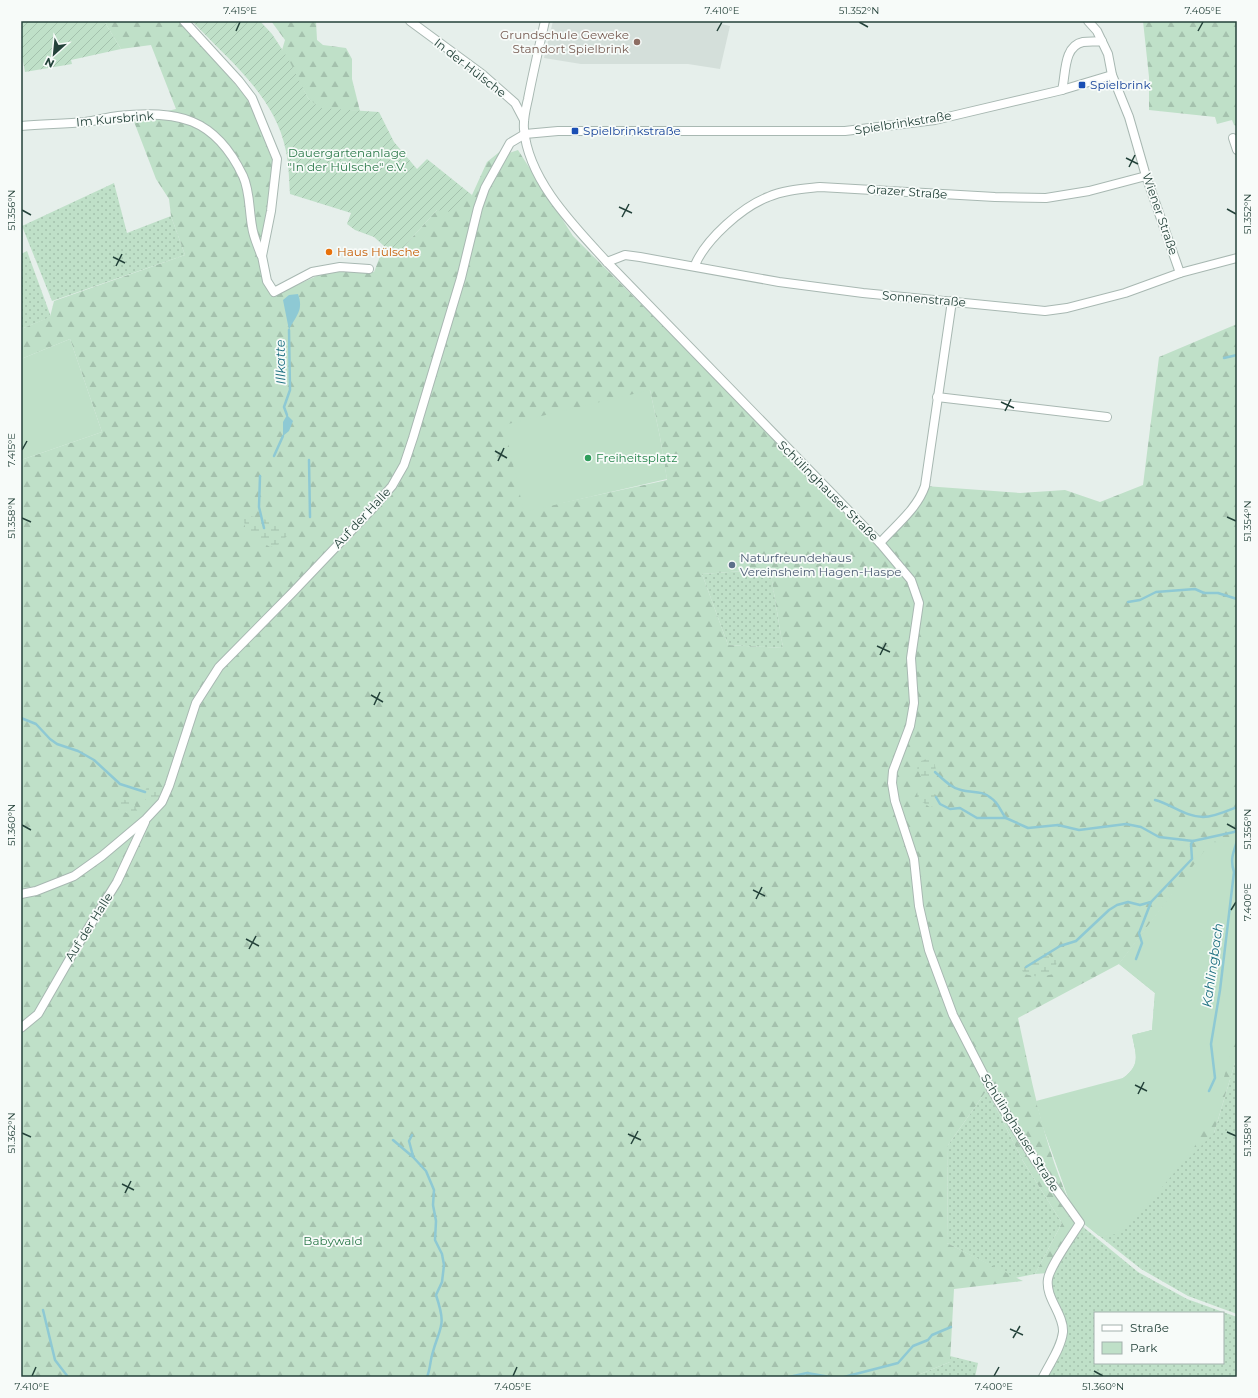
<svg xmlns="http://www.w3.org/2000/svg" width="1258" height="1398" font-family="Montserrat,sans-serif">
<style>
.built{fill:#d4dfda}
.grass{fill:url(#grass-dots);fill-rule:evenodd}
.forest{fill:url(#forest-firs);fill-rule:evenodd}
.wetland{fill:url(#wetland-marsh)}
.park{fill:#bfe0c8}
.garden{fill:url(#garden-furrows)}
.water{fill:#8ec9d4}
.lines{fill:none;stroke-linecap:round;stroke-linejoin:round}
.stream{stroke:#8ec9d4;stroke-width:2.5}
.minor-casing{stroke:#a8b8b2;stroke-width:10}
.minor{stroke:#fff;stroke-width:8}
.ticks{fill:none;stroke:#24423a;stroke-width:1.5}
.education-dot{fill:#8d6e63;stroke:#f7fbf9;stroke-width:1.5}
.transit-dot{fill:#1a4fb4;stroke:#f7fbf9;stroke-width:1.5}
.food-dot{fill:#e8710a;stroke:#f7fbf9;stroke-width:1.5}
.leisure-dot{fill:#2e9e5b;stroke:#f7fbf9;stroke-width:1.5}
.service-dot{fill:#5c6f8a;stroke:#f7fbf9;stroke-width:1.5}
.labels{text-anchor:middle;stroke-width:3.5;stroke-linejoin:round;paint-order:stroke}
.education-label{font-size:12px;fill:#785e54;stroke:#f7fbf9;text-anchor:end}
.street-label{font-size:12px;fill:#24423a;stroke:#f7fbf9}
.transit-label{font-size:12px;fill:#164399;stroke:#f7fbf9;text-anchor:start}
.park-label{font-size:12px;fill:#2d7a4b;stroke:#f7fbf9}
.food-label{font-size:12px;fill:#c56008;stroke:#f7fbf9;text-anchor:start}
.leisure-label{font-size:12px;fill:#27864d;stroke:#f7fbf9;text-anchor:start}
.service-label{font-size:12px;fill:#4e5e75;stroke:#f7fbf9;text-anchor:start}
.water-label{font-size:13px;font-style:italic;fill:#1c6f80;stroke:#f7fbf9}
.neatline{fill:none;stroke:#24423a;stroke-width:1.5}
.ticks-label{font-size:10px;text-anchor:middle;fill:#24423a}
</style>
<defs>
<pattern id="grass-dots" width="8" height="8" patternUnits="userSpaceOnUse"><rect width="8" height="8" fill="#bfe0c8"/><path d="M2 2h.1M6 6h.1" fill="none" stroke="#a4c1ad" stroke-width="1.8" stroke-linecap="round"/></pattern>
<pattern id="forest-firs" width="22" height="20" patternUnits="userSpaceOnUse"><rect width="22" height="20" fill="#bfe0c8"/><path d="M5 1l3.5 6h-7zM16 11l3.5 6h-7z" fill="#a4c1ad"/></pattern>
<pattern id="wetland-marsh" width="20" height="14" patternUnits="userSpaceOnUse"><rect width="20" height="14" fill="#bfe0c8"/><path d="M1 5h8M5 5V1M11 12h8M15 12V8" fill="none" stroke="#a4c1ad"/></pattern>
<pattern id="garden-furrows" width="10" height="10" patternUnits="userSpaceOnUse"><rect width="10" height="10" fill="#bfe0c8"/><path d="M-1 1l2-2M0 10L10 0M9 11l2-2" fill="none" stroke="#a4c1ad"/></pattern>
</defs>
<rect width="100%" height="100%" fill="#e6efeb"/>
<path class="built" d="M553,21h156l21,5 -10,43 -32,-5h-107l-37,-6z"/>
<g class="grass">
<path d="M114,183l13,50 44,-17 14,39 -133,46 -30,-75z"/>
<path d="M27,251l24,66 -30,12v-75z"/>
<path d="M770,569l13,79 -55,-3 -26,-71z"/>
<path d="M1211,842l3,291 23,-77v258l-49,-18 -47,-27 -58,-46 -10,-13 -31,-86 81,-46c18,-13 13,-23 9,-43l20,-5 3,-37 -36,-29z"/>
<path d="M987,1090l36,71 39,62 -27,51 -20,4 -68,-35 1,-98z"/>
<path d="M1082,1226l56,46 49,27 50,18v60h-191l19,-45 -15,-43v-15zM1095,1313h128v50h-128z"/>
<path d="M950,1356l28,7 -3,14h-62l37,-15z"/>
</g>
<g class="forest">
<path d="M104,21h76l70,80 26,59 -18,95 4,22 5,9 30,-1 22,-10 18,-4 37,1 10,-26 15,6 38,-42 35,-15 15,-33 16,-13 6,4 9,-3 55,86 307,307 45,-57 95,7 45,-3 35,12 43,-17 16,-128 78,-33v732l-23,77 -26,26 7,-152 16,-164 -92,121 -101,54c15,69 29,144 63,207l-33,48 -13,1 27,-51 -39,-62 -36,-71 -39,55 -1,98 76,38 -69,8 -4,73 -37,15h-892v-917l81,-28 -32,-93 -49,20v-30l29,-12 4,-16 131,-46 -14,-39 -2,-17 -13,-20 -23,-60 43,-10 -25,-64 -30,4zM650,390l10,47 7,43 -143,31zM770,569l13,79 -55,-3 -26,-71z"/>
<path d="M271,21h45l1,19 6,5 23,3 6,11v20l8,32 -40,-2 -12,-11 -26,-48 3,-10z"/>
<path d="M1143,21h94v105l-3,-1 -2,-5 -15,4 -2,-7 -66,-7v-33z"/>
</g>
<g class="wetland">
<path d="M243,514l36,9 2,5 9,5 -13,13 -7,1 -24,-14z"/>
<path d="M929,758l5,3 2,9 -2,5 -12,4 -5,-11 4,-7z"/>
<path d="M147,787l14,8 -8,10 -11,-8z"/>
<path d="M923,790l14,5 -6,13 -13,-9 -1,-8z"/>
<path d="M122,799l12,4 4,10 -7,2 -13,-6z"/>
<path d="M1043,951l14,10 -3,13 -15,3 -15,-3 -5,-10z"/>
</g>
<g class="park">
<path d="M70,339l32,93 -81,28v-101z"/>
<path d="M650,390l10,47 7,42 -143,33 -20,-87z"/>
<path d="M1211,842l26,1v189l-15,52v20l-8,16 -11,8 -10,22 -54,65 -16,16 -6,3 -18,2 -16,-13 -11,-14 -30,-85 -6,-23 87,-23c18,-13 13,-23 9,-43l20,-5 3,-37 -36,-29z"/>
</g>
<g class="garden">
<path d="M21,21h83l17,28 -50,11 1,4 -47,8 -4,-21z"/>
<path d="M192,21h68l12,13 17,26 19,38 12,10 59,4 15,30 23,27 10,-10 45,36 -21,17 -14,-2 -38,42 -15,-6 -10,-9 -19,-7 -8,-6 4,-11 -61,-19c-1,-14 -1,-29 -4,-43 -11,-56 -58,-91 -94,-130z"/>
</g>
<g class="water">
<path d="M298,294c6,17 -2,21 -9,36l-6,-30 6,-5z"/>
<path d="M287,415l6,6 -4,10 -6,5v-14z"/>
</g>
<g class="lines">
<g class="stream">
<path d="M1224,358l13,-3"/>
<path d="M287,415l-3,-8 6,-17 -1,-60"/>
<path d="M274,456l9,-20"/>
<path d="M309,460l1,57"/>
<path d="M260,476l-1,31 5,21"/>
<path d="M1128,602l12,-2 16,-8 39,-3 9,4h14l19,6"/>
<path d="M21,718l15,6 14,15 7,5 21,7 16,9 26,24 25,8"/>
<path d="M935,772c8,7 16,16 26,18 11,3 21,0 30,8 8,5 9,13 15,20"/>
<path d="M936,797l4,7 10,5 10,-1 17,10h29l22,10 30,-3 21,5 47,-6 15,3 18,10 34,4"/>
<path d="M1155,800c16,4 31,17 48,17 11,0 24,-6 34,-10"/>
<path d="M1136,959l6,-16 -3,-10 12,-31"/>
<path d="M1026,967l34,-21 16,-5 33,-31 8,-5 11,-3 12,3 11,-3 41,-43 -1,-15 2,-3 41,-9 3,-2"/>
<path d="M1209,1091l6,-13 -4,-34 9,-54 14,-118c-4,-12 -1,-19 3,-31"/>
<path d="M412,1135l-3,6 4,15"/>
<path d="M393,1140l20,17 13,14 8,19 -1,15 3,16 -1,19 7,14 2,11 -2,17 -6,13c11,33 4,30 -4,60 -2,8 -2,15 -5,22"/>
<path d="M43,1310l12,50 13,17"/>
<path d="M789,1377l18,-4 23,4"/>
<path d="M844,1377l54,-14 15,-17 15,-6 4,-5 19,-8"/>
</g>
<defs>
<g id="minor">
<path d="M184,21l55,60 13,17 25,61 -6,52 -9,45 5,25 7,11 38,-20 28,-5 29,2"/>
<path d="M410,21l72,53 33,29 9,17"/>
<path d="M545,21c-6,26 -12,52 -17,78 -2,9 -5,20 -4,30 4,51 50,97 83,133l273,281 31,37 8,23 -8,55 3,45 -4,23 -17,45 -1,12 3,18 19,58 5,47 10,44 24,65 38,74 44,71 45,63c-8,13 -30,43 -32,56 -3,19 16,35 15,53 -2,16 -13,31 -20,45"/>
<path d="M1088,21l9,10 11,23 4,21 17,42 17,59 34,97"/>
<path d="M1062,90c4,-15 1,-44 21,-48 6,-1 13,0 19,-1"/>
<path d="M21,126c21,-2 43,-2 64,-4 11,-1 22,-5 33,-6 59,-6 97,1 125,60 7,15 6,34 9,50 1,10 6,20 9,29"/>
<path d="M1233,138l4,12"/>
<path d="M607,262l18,-7 15,2 139,25 84,11 182,18 22,-3 58,-15 55,-20 57,-15"/>
<path d="M695,265c11,-26 47,-58 73,-68 16,-7 34,-8 52,-10l175,10 51,1 43,-7 57,-15"/>
<path d="M937,397l170,20"/>
<path d="M880,543c16,-18 37,-34 45,-57l27,-185"/>
<path d="M21,894l15,-3 38,-15 28,-20 44,-37 16,-17 7,-16 27,-83 23,-36 74,-75 80,-84 19,-22 12,-21 9,-27 48,-160 17,-70 7,-20 25,-45 15,-9 33,-3h287l90,-11 127,-30 50,-15"/>
<path d="M21,1028l17,-14 38,-66 41,-66 28,-60"/>
</g>
</defs>
<use href="#minor" class="minor-casing"/>
<use href="#minor" class="minor"/>
</g>
<path class="ticks" d="M859,22l9,5M236,31l4,-9M717,31l5,-9M1198,31l5,-9M1126,158l12,6M1129,167l6,-12M619,207l13,6M1227,209l9,5M22,210l9,5M622,217l7,-13M113,257l12,6M116,266l6,-12M1001,402l13,6M1005,411l6,-12M22,450l5,-9M495,451l12,7M498,461l6,-13M1227,517l9,4M22,518l9,4M877,646l13,6M880,655l6,-12M371,695l12,7M374,705l6,-13M1227,824l9,5M22,825l9,5M753,890l12,6M756,899l6,-12M1231,910l5,-8M246,939l13,7M249,949l7,-13M1135,1085l12,6M1138,1094l6,-12M1227,1132l9,4M22,1133l9,4M628,1134l13,6M631,1144l7,-13M122,1184l12,6M125,1193l6,-12M1010,1329l13,6M1013,1338l7,-12M1094,1371l9,5M32,1376l4,-9M513,1376l4,-9M994,1376l5,-9"/>
<circle class="education-dot" cx="637" cy="42" r="4"/>
<g class="transit-dot">
<rect x="1078" y="81" width="8" height="8" rx="2"/>
<rect x="571" y="127" width="8" height="8" rx="2"/>
</g>
<circle class="food-dot" cx="329" cy="252" r="4"/>
<circle class="leisure-dot" cx="588" cy="458" r="4"/>
<circle class="service-dot" cx="732" cy="565" r="4"/>
<g class="labels">
<g class="education-label">
<text x="629" y="39">Grundschule Geweke<tspan x="629" dy="14">Standort Spielbrink</tspan></text>
</g>
<g class="street-label">
<text transform="translate(470 68) rotate(38)" y="4">In der Hülsche</text>
<text transform="translate(115 119) rotate(-5)" y="4">Im Kursbrink</text>
<text transform="translate(903 123) rotate(-9)" y="4">Spielbrinkstraße</text>
<text transform="translate(907 192) rotate(4)" y="4">Grazer Straße</text>
<text transform="translate(1160 214) rotate(71)" y="4">Wiener Straße</text>
<text transform="translate(924 299) rotate(5)" y="4">Sonnenstraße</text>
<text transform="translate(828 491) rotate(45)" y="4">Schülinghauser Straße</text>
<text transform="translate(362 518) rotate(-47)" y="4">Auf der Halle</text>
<text transform="translate(89 927) rotate(-58)" y="4">Auf der Halle</text>
<text transform="translate(1020 1133) rotate(58)" y="4">Schülinghauser Straße</text>
</g>
<g class="transit-label">
<text x="1090" y="89">Spielbrink</text>
<text x="583" y="135">Spielbrinkstraße</text>
</g>
<g class="park-label">
<text x="347" y="157">Dauergartenanlage<tspan x="347" dy="14">"In der Hülsche" e.V.</tspan></text>
<text x="333" y="1245">Babywald</text>
</g>
<g class="food-label">
<text x="337" y="256">Haus Hülsche</text>
</g>
<g class="leisure-label">
<text x="596" y="462">Freiheitsplatz</text>
</g>
<g class="service-label">
<text x="740" y="562">Naturfreundehaus<tspan x="740" dy="14">Vereinsheim Hagen-Haspe</tspan></text>
</g>
<g class="water-label">
<text transform="translate(280 362) rotate(-91)" y="5">Illkatte</text>
<text transform="translate(1212 965) rotate(-82)" y="5">Kahlingbach</text>
</g>
</g>
<rect width="1258" height="1398" fill="none" stroke="#f7fbf9" stroke-width="44"/>
<rect x="1094" y="1312" width="130" height="52" fill="#f7fbf9" stroke="#a3b1ad"/>
<rect x="1102" y="1325" width="20" height="6" fill="#ffffff" stroke="#a3b1ad"/>
<text x="1130" y="1332" font-size="12" fill="#24423a">Straße</text>
<rect x="1102" y="1342" width="20" height="12" fill="#bfe0c8" stroke="#a3b1ad"/>
<text x="1130" y="1352" font-size="12" fill="#24423a">Park</text>
<g transform="translate(54 54) rotate(207)" stroke="#f7fbf9" stroke-width="3" paint-order="stroke">
<path d="M0-3L7 15L0 10L-7 15Z" fill="#24423a"/>
<text y="-6" font-size="11" font-weight="bold" text-anchor="middle" fill="#24423a">N</text>
</g>
<rect x="22" y="22" width="1214" height="1354" class="neatline"/>
<g class="ticks-label">
<text x="240" y="14">7.415°E</text>
<text x="722" y="14">7.410°E</text>
<text x="859" y="14">51.352°N</text>
<text x="1203" y="14">7.405°E</text>
<text transform="translate(11 210) rotate(-90)" y="4">51.356°N</text>
<text transform="translate(1247 214) rotate(-90)" y="4">51.352°N</text>
<text transform="translate(11 450) rotate(-90)" y="4">7.415°E</text>
<text transform="translate(11 518) rotate(-90)" y="4">51.358°N</text>
<text transform="translate(1247 521) rotate(-90)" y="4">51.354°N</text>
<text transform="translate(11 825) rotate(-90)" y="4">51.360°N</text>
<text transform="translate(1247 829) rotate(-90)" y="4">51.356°N</text>
<text transform="translate(1247 902) rotate(-90)" y="4">7.400°E</text>
<text transform="translate(11 1133) rotate(-90)" y="4">51.362°N</text>
<text transform="translate(1247 1136) rotate(-90)" y="4">51.358°N</text>
<text x="32" y="1390">7.410°E</text>
<text x="513" y="1390">7.405°E</text>
<text x="994" y="1390">7.400°E</text>
<text x="1103" y="1390">51.360°N</text>
</g>
</svg>
